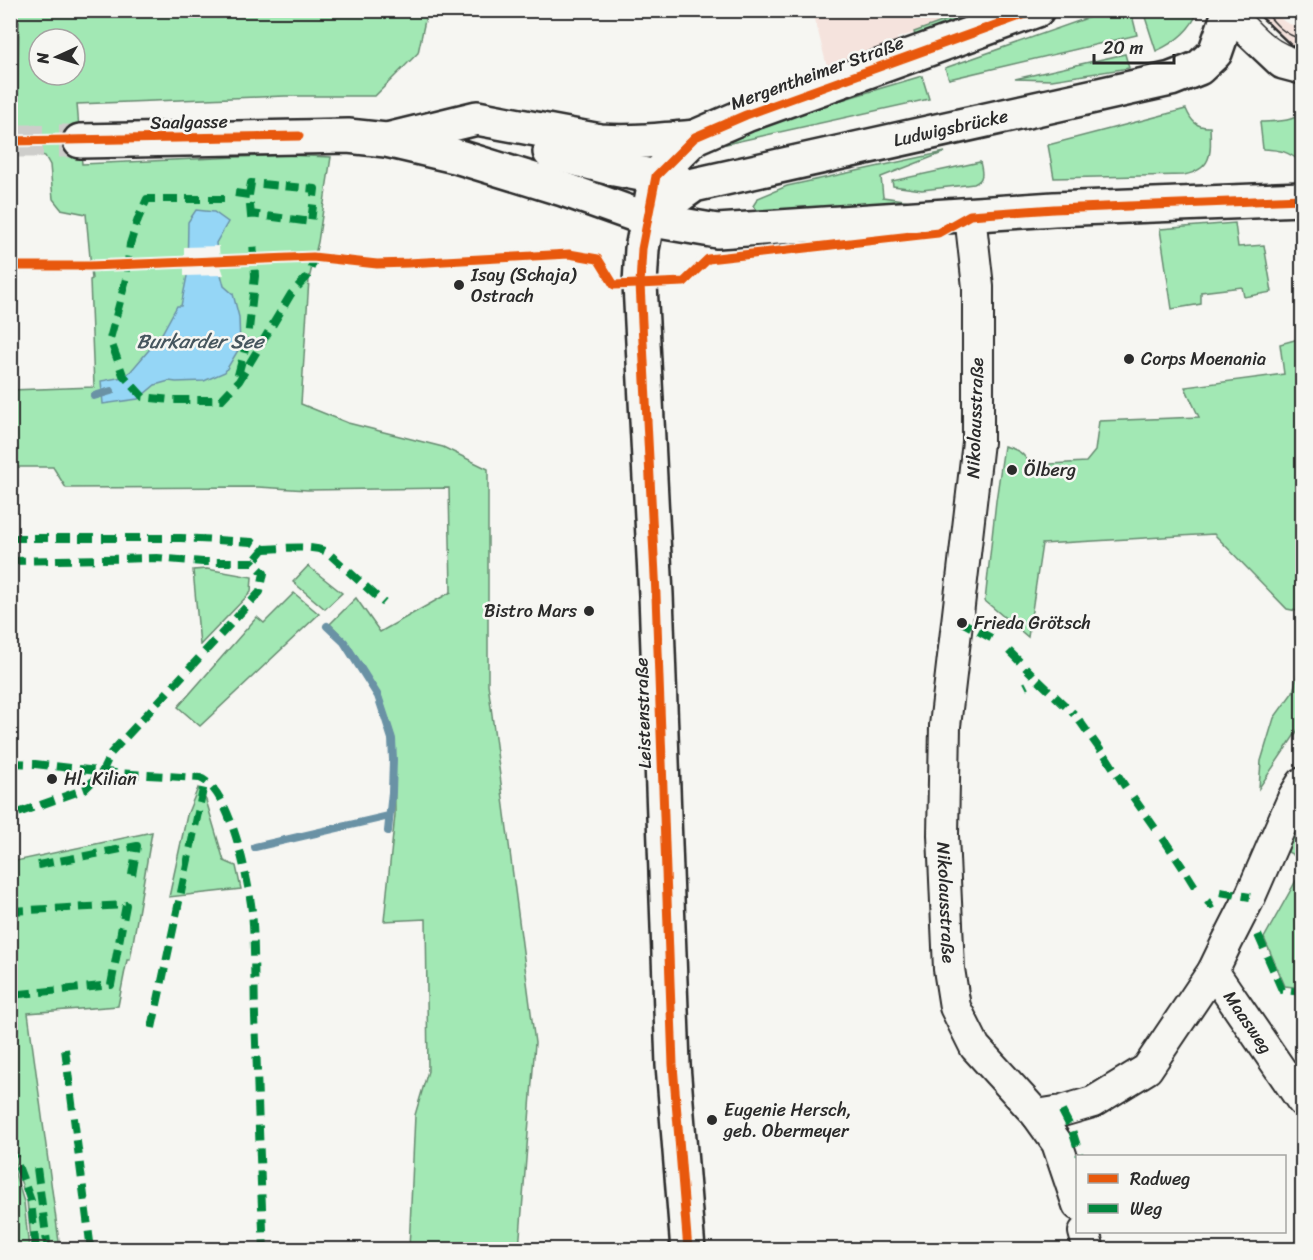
<svg xmlns="http://www.w3.org/2000/svg" width="1313" height="1260" font-family="Sriracha,sans-serif">
<style>
.built{fill:#f5e3dd}
.green{fill:#a2e8b4;stroke:#668a70;stroke-width:1.5;fill-rule:evenodd}
.water{fill:#95d6f6;stroke:#6b92a5;stroke-width:1.5}
.pier{fill:#f6f6f2}
.lines{fill:none;stroke-linecap:round;stroke-linejoin:round}
.stream{stroke:#6b92a5;stroke-width:8}
.secondary-tunnel{stroke:#cdcdca;stroke-width:33;stroke-dasharray:33 16;stroke-linecap:butt}
.minor-casing{stroke:#2b2b2b;stroke-width:34}
.secondary-casing{stroke:#2b2b2b;stroke-width:38}
.minor{stroke:#f6f6f2;stroke-width:30}
.secondary{stroke:#f6f6f2;stroke-width:33}
.tram{stroke:#2b2b2b;stroke-width:1.5}
.quiet{stroke:#00873e;stroke-width:8;stroke-dasharray:15 8;stroke-linecap:butt}
.cycleway-casing{stroke:#f6f6f2;stroke-width:13}
.cycleway{stroke:#e8590c;stroke-width:9}
.poi-dot{fill:#2b2b2b;stroke:#f6f6f2;stroke-width:2}
.labels{text-anchor:middle;stroke-width:5;stroke-linejoin:round;paint-order:stroke}
.street-label{font-size:18px;fill:#2b2b2b;stroke:#f6f6f2}
.poi-label{font-size:18px;fill:#2b2b2b;stroke:#f6f6f2;text-anchor:start}
.water-label{font-size:20px;font-style:italic;fill:#46565e;stroke:#f6f6f2}
</style>
<rect width="100%" height="100%" fill="#f6f6f2"/>
<filter id="ink" filterUnits="userSpaceOnUse"><feTurbulence type="fractalNoise" baseFrequency=".0167" numOctaves="2"/><feDisplacementMap in="SourceGraphic" scale="12" xChannelSelector="R" yChannelSelector="G"/><feConvolveMatrix kernelMatrix="1 2 1 2 8 2 1 2 1" color-interpolation-filters="sRGB"/></filter>
<g filter="url(#ink)">
<g class="built">
<path d="M813,11h187l-84,28 -2,-6 -17,5 2,7 -71,26z"/>
<path d="M1251,11h21l13,11 17,7v28l-14,-5z"/>
</g>
<g class="green">
<path d="M1110,10l21,1 6,24 -188,44 -4,-11z"/>
<path d="M10,11h417l-9,42 -43,43h-90l-208,8 5,60 202,-9 47,2 -13,85 -9,37 -8,125 47,19 95,24 45,22v215l47,359 -16,206h-110l6,-134 13,-44 -2,-152 -42,2 11,-106 -1,-79 -13,-40 -35,-56 -16,-16 26,-26 24,34 71,-40 -2,-104 -141,2 -50,-3 -192,1 -13,-21h-42v-77l83,-3 -4,-107 2,-1 -6,-65 -25,-5 -8,-10 -3,-34 -5,-9 -21,-7 -7,-17 2,-110 -8,-1zM39,39h36v36h-36z"/>
<path d="M972,11h28l-84,28 -2,-7z"/>
<path d="M1143,11v-1l55,1c-7,19 -24,32 -42,40z"/>
<path d="M1125,54l4,14 -77,12 -37,-1z"/>
<path d="M922,76l7,23 -203,45v-4l21,-12z"/>
<path d="M1186,109c5,12 11,19 24,18 1,26 3,42 -26,48l-130,3 -6,-33z"/>
<path d="M1302,112v51c-14,-12 -21,-13 -39,-14l-3,-27c15,-1 32,1 42,-10z"/>
<path d="M945,152l-64,25 2,20 40,6 -163,10 -7,-7 5,-8 29,-12z"/>
<path d="M980,162c2,9 5,18 -6,22l-52,6 -29,-4 -1,-5z"/>
<path d="M1235,223l3,24 26,-2 8,47 -28,5 -2,-10 -41,5v12l-29,5 -12,-80z"/>
<path d="M1302,338v274l-15,-3 -73,-75 -172,10 -14,93 -43,-36 11,-100 8,-55c15,4 18,6 27,19l55,-3 9,-11 4,-30 100,-4 -14,-30 99,-13 -4,-30z"/>
<path d="M308,566l34,27 -17,16 -32,-27z"/>
<path d="M207,569l45,8 -1,15 -51,53 -7,-75z"/>
<path d="M294,593l25,21 -119,112 -22,-19 79,-90 7,6z"/>
<path d="M1302,657v67l-43,64 2,-27 13,-43 19,-26z"/>
<path d="M198,788l8,12 18,61 12,5 5,23 -72,8 18,-82z"/>
<path d="M1302,806v54l-14,-8z"/>
<path d="M152,832l-22,128h-3l-9,46 -90,7 32,236h-28l-5,-48 -16,-50v-289z"/>
<path d="M1302,870v118l-17,-2 -21,-48z"/>
<path d="M11,1161l13,41 5,47h-18z"/>
</g>
<path class="water" d="M196,210l18,2 14,10 -12,21 2,20 6,23 9,8 6,23 1,30 -15,25 -21,9 -28,1 -7,-1 -14,4 -17,14 -35,5 -2,-23 22,-4 8,-6 29,-34 17,-31h4l6,-30 1,-54z"/>
<path class="pier" d="M219,246l1,17 4,12 -40,1v-29z"/>
<g class="lines">
<g class="stream">
<path d="M94,396l17,-5"/>
<path d="M327,626l17,16 34,54 7,21 7,22 1,21 -1,32 -4,39"/>
<path d="M255,847l134,-31"/>
</g>
<path class="secondary-tunnel" d="M10,141h70"/>
<defs>
<g id="minor">
<path id="s1" d="M970,215l8,72v155l-33,284 -2,109 6,134 6,38 20,40 62,68 20,28 21,62"/>
<path id="s2" d="M1213,971l89,130"/>
<path d="M1037,1115l25,-4 31,-9 54,-33 66,-98 14,-29 23,-45 44,-101 8,-13"/>
<path d="M1084,1232l5,18"/>
</g>
<g id="secondary">
<path d="M1230,12l53,50 19,5"/>
<path d="M391,139l86,-21 123,23c32,2 63,-1 95,-4"/>
<path d="M80,141l268,-5 38,4 73,17 104,32 84,30 70,12 337,-22 248,-10"/>
<path d="M550,152l65,17 63,12"/>
<path d="M656,176l-14,73 -2,35 16,311 17,470 15,185"/>
<path d="M656,176l39,-39 51,-22 291,-105"/>
<path id="s3" d="M647,219l47,-34 477,-106 28,-11 16,-15 15,-43"/>
</g>
</defs>
<use href="#minor" class="minor-casing"/>
<use href="#secondary" class="secondary-casing"/>
<use href="#minor" class="minor"/>
<use href="#secondary" class="secondary"/>
<g class="tram">
<path d="M1247,10c16,18 32,35 55,39"/>
<path d="M1264,10c11,14 20,25 38,29"/>
</g>
<g class="quiet">
<path d="M235,193l14,2 3,31"/>
<path d="M249,195l2,-12 64,6 -4,33 -60,-8"/>
<path d="M224,199h-77l-9,20 -8,25 -4,35 -16,60 13,36 20,22 28,3h50l18,-19 52,-87 16,-17 8,-19"/>
<path d="M238,375l10,-37 7,-62 -2,-35"/>
<path d="M10,538h170l72,4 12,7 -11,13"/>
<path d="M264,549c18,0 46,-5 63,3l57,51"/>
<path d="M10,561l147,-3 46,4h50l11,11 -4,19 -149,161 -9,19 -17,17 -75,27"/>
<path d="M958,620l35,19"/>
<path d="M1009,651l24,24"/>
<path d="M1038,680l36,34"/>
<path d="M1025,686l2,-1"/>
<path d="M1079,720l22,31"/>
<path d="M1105,755l23,36"/>
<path d="M10,763l25,1 80,9 85,5c31,12 48,102 52,133 3,34 2,70 3,105 3,78 5,156 9,234"/>
<path d="M1133,797l24,34"/>
<path d="M1163,838l20,30"/>
<path d="M38,865l99,-19 -6,35"/>
<path d="M10,871l5,-1"/>
<path d="M1187,874l10,16"/>
<path d="M1220,892l30,5"/>
<path d="M1207,901l4,4 2,-1"/>
<path d="M10,911l116,-6 -15,80 -101,10"/>
<path d="M1258,935l24,55 20,2"/>
<path d="M152,1028l53,-248"/>
<path d="M65,1049l26,201"/>
<path d="M1062,1111l10,19 8,26"/>
<path d="M10,1144l21,57 5,49"/>
<path d="M37,1168l11,82"/>
</g>
<defs>
<g id="cycleway">
<path d="M10,141l289,-5"/>
<path d="M10,266h80l223,-9 64,7 31,-1 161,-9 29,5 16,26 70,-3 24,-23 230,-26 32,-18 84,-6 248,-10"/>
<path d="M688,1250l-15,-185 -17,-470 -16,-311 2,-35 14,-73 39,-39 51,-22 291,-105"/>
</g>
</defs>
<use href="#cycleway" class="cycleway-casing"/>
<use href="#cycleway" class="cycleway"/>
</g>
</g>
<g class="poi-dot">
<circle cx="459" cy="285" r="6"/>
<circle cx="1129" cy="359" r="6"/>
<circle cx="1012" cy="470" r="6"/>
<circle cx="589" cy="611" r="6"/>
<circle cx="962" cy="623" r="6"/>
<circle cx="52" cy="779" r="6"/>
<circle cx="712" cy="1120" r="6"/>
</g>
<g class="labels">
<g class="street-label">
<text transform="translate(817 73) rotate(-20)" y="6">Mergentheimer Straße</text>
<text transform="translate(189 122) rotate(-1)" y="6">Saalgasse</text>
<text dy="6" stroke="none"><textPath href="#s3" startOffset="321">Ludwigsbrücke</textPath></text>
<text transform="translate(975 418) rotate(-88)" y="6">Nikolausstraße</text>
<text transform="translate(643 713) rotate(-92)" y="6">Leistenstraße</text>
<text dy="6" stroke="none"><textPath href="#s1" startOffset="690">Nikolausstraße</textPath></text>
<text dy="6" stroke="none"><textPath href="#s2" startOffset="62">Maasweg</textPath></text>
</g>
<g class="poi-label">
<text x="471" y="281">Isay (Schaja)<tspan x="471" dy="21">Ostrach</tspan></text>
<text x="1141" y="365">Corps Moenania</text>
<text x="1024" y="476">Ölberg</text>
<text x="577" y="617" text-anchor="end">Bistro Mars</text>
<text x="974" y="629">Frieda Grötsch</text>
<text x="64" y="785">Hl. Kilian</text>
<text x="724" y="1116">Eugenie Hersch,<tspan x="724" dy="21">geb. Obermeyer</tspan></text>
</g>
<g class="water-label">
<text x="200" y="348">Burkarder See</text>
</g>
</g>
<rect width="1313" height="1260" fill="none" stroke="#f6f6f2" stroke-width="36"/>
<rect x="18" y="18" width="1277" height="1224" fill="none" stroke="#2b2b2b" stroke-width="2" filter="url(#ink)"/>
<rect x="1076" y="1155" width="210" height="78" fill="#f6f6f2" stroke="#a5a5a2" stroke-width="1.5"/>
<rect x="1088" y="1174" width="30" height="9" fill="#e8590c" stroke="#a5a5a2" stroke-width="1.5"/>
<text x="1130" y="1185" font-size="18" fill="#2b2b2b">Radweg</text>
<rect x="1088" y="1204" width="30" height="9" fill="#00873e" stroke="#a5a5a2" stroke-width="1.5"/>
<text x="1130" y="1215" font-size="18" fill="#2b2b2b">Weg</text>
<g transform="translate(57 57) rotate(266)"><circle r="28" fill="#f6f6f2" stroke="#a5a5a2" stroke-width="1.5"/>
<path d="M0-4.5L10 22L0 15L-10 22Z" fill="#2b2b2b"/>
<text y="-9" font-size="16" font-weight="bold" text-anchor="middle" fill="#2b2b2b">N</text>
</g>
<path d="M1094 54v9h80v-9" fill="none" stroke="#2b2b2b" stroke-width="3"/>
<text x="1103" y="54" font-size="18" fill="#2b2b2b" stroke="#f6f6f2" stroke-width="4.5" paint-order="stroke">20 m</text>
</svg>
